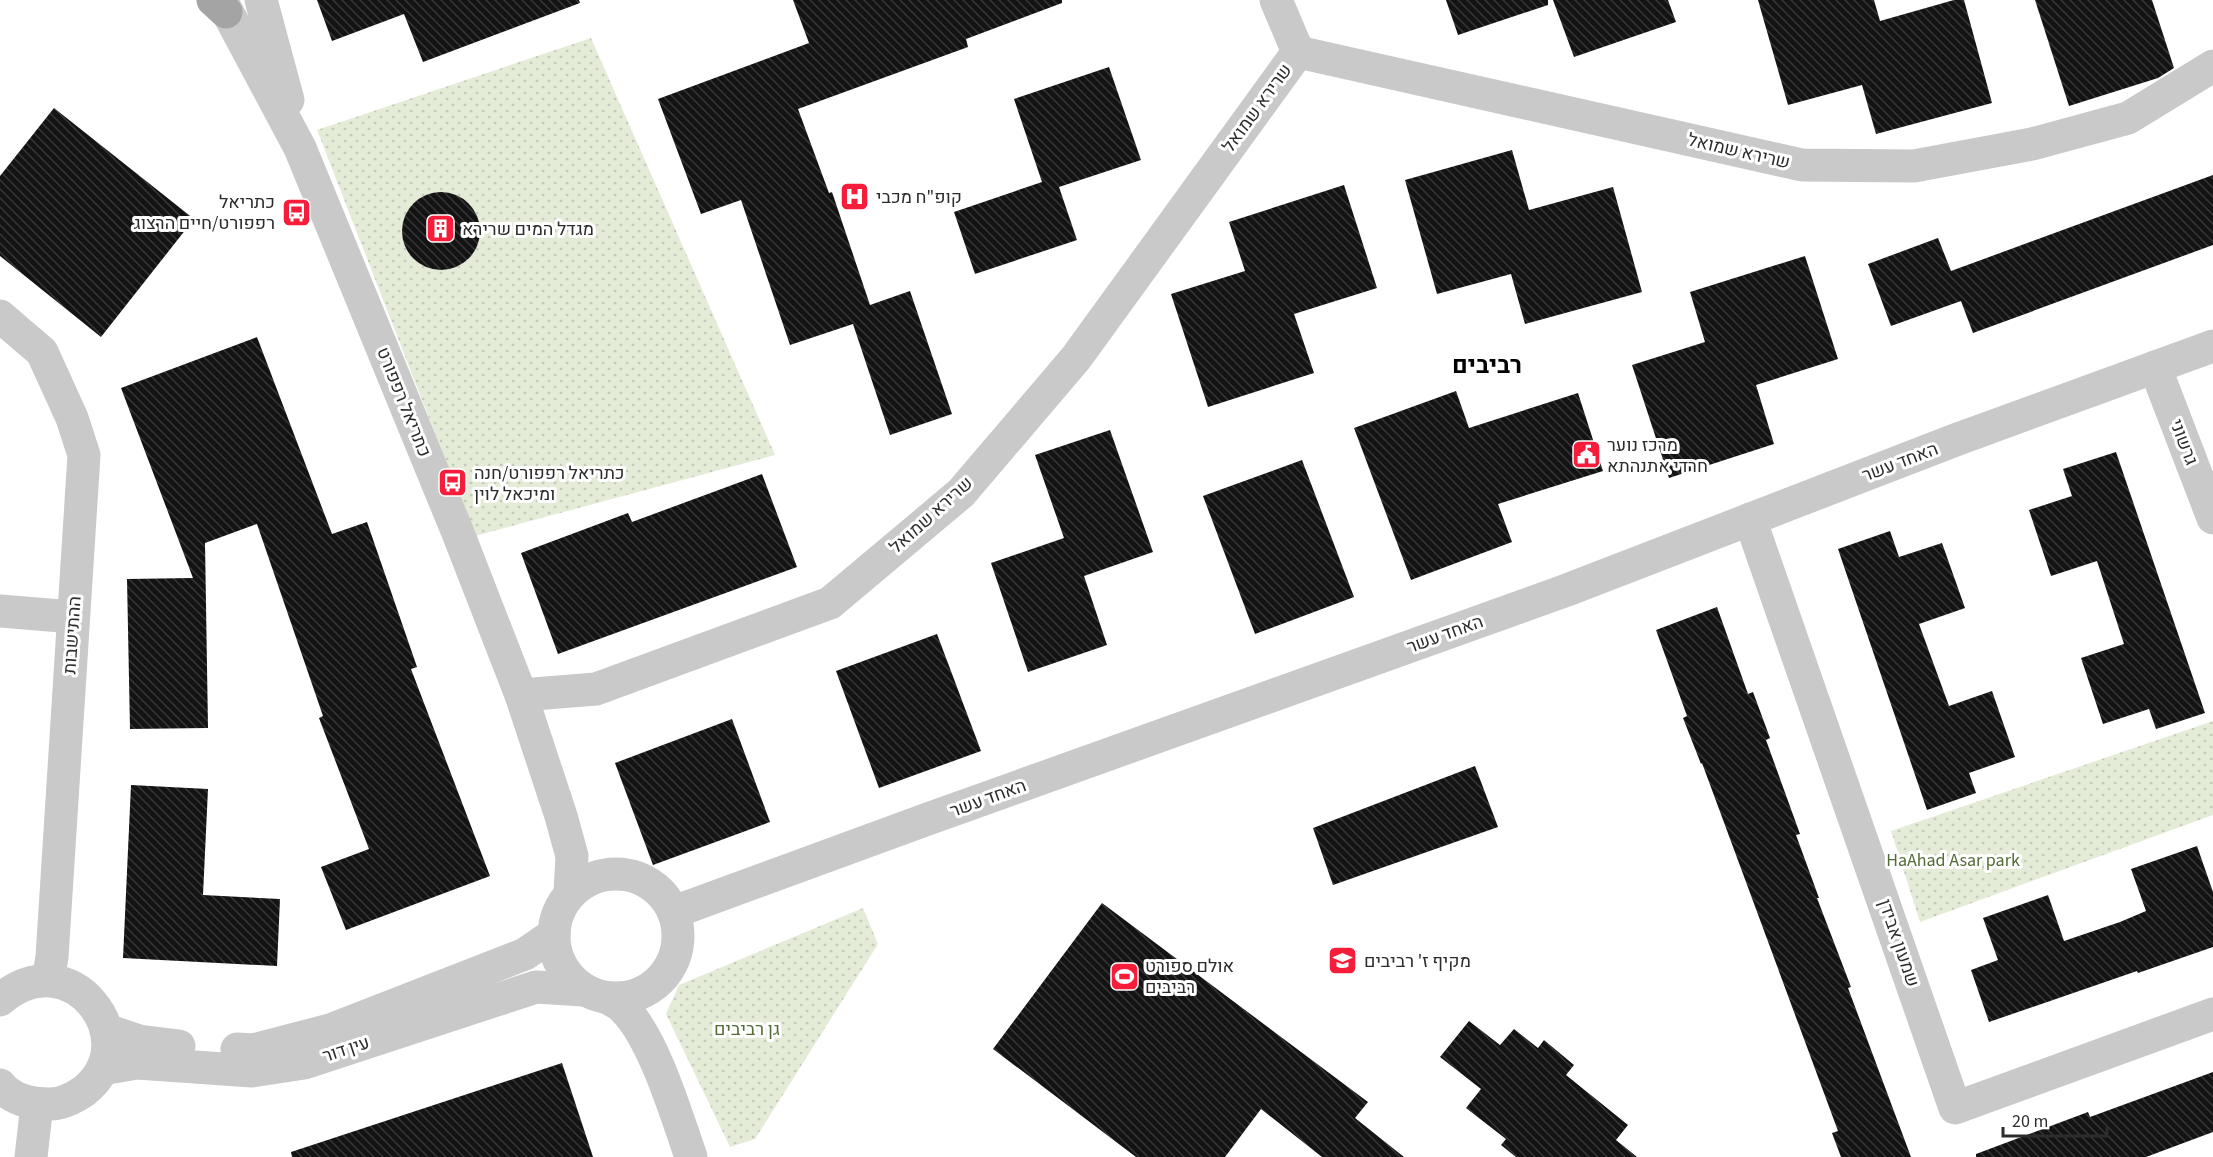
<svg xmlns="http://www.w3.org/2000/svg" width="2213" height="1157" font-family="'Source Sans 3',Heebo,sans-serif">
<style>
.grass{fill:url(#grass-dots)}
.building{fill:url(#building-back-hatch)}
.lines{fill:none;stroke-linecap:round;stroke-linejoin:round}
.minor{stroke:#c9c9c9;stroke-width:33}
.major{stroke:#a4a4a4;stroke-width:33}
.labels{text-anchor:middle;stroke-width:6;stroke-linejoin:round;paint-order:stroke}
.street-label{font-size:18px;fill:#2c2c2c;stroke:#fff}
.poi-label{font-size:18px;fill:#2c2c2c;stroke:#fff;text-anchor:start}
.park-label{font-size:18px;fill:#526c36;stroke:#fff}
.district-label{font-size:24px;font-weight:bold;fill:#000;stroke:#fff}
</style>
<defs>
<pattern id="grass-dots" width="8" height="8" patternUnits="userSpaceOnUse" patternTransform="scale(1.5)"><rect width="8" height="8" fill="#e4ecd8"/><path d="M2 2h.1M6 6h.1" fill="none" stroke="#c4cbba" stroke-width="1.8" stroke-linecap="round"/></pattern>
<pattern id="building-back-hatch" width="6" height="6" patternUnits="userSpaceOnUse" patternTransform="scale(1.5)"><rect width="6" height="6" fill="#131313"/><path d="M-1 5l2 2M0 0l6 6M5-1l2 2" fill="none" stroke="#363636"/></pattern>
</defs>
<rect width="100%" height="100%" fill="#fff"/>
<g class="grass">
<path d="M591,38l184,417 -300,81 -158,-406z"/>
<path d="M2213,721v94l-293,107 -29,-91z"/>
<path d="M863,908l15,36 -123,195 -25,8 -64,-133 13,-29z"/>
</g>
<g class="building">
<path d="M317,0h262l1,3 -157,59 -19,-48 -72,27z"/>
<path d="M793,0h269v3l-96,36 2,8 -170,62 31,84 3,-1 38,113 40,-14 42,123 -62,21 -37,-111 -63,21 -49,-145 -40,14 -43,-115 151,-56z"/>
<path d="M1446,0h102v5l-90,30z"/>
<path d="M1553,0h115l8,22 -102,35z"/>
<path d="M1758,0h116l6,21 74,-21h10l28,103 -116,31 -14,-49 -74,20z"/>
<path d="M2035,0h117l22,68 -16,10 -89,28z"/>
<path d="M1109,67l32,93 -82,27 18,53 -102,34 -21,-62 88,-30 -28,-83z"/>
<path d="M54,108l140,111 -93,118 -101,-81v-80z"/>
<path d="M1512,150l17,60 84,-23 29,105 -117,32 -14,-50 -74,20 -32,-114z"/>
<path d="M2213,175v70l-240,88 -12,-32 -70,25 -23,-62 70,-26 13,33z"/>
<path d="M1344,185l33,103 -83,26 20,59 -106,34 -37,-113 74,-23 -16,-49z"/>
<circle cx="441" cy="231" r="39"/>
<path d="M1805,256l33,103 -82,26 18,59 -105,34 -37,-113 73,-23 -15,-50z"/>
<path d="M257,337l75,197 35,-12 50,145 -6,2 79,207 -144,54 -25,-63 48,-18 -50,-131 4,-2 -66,-192 -52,19 3,185 -78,1 -3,-150 66,-1 -72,-190z"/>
<path d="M1456,391l13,37 109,-35 25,78 -105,33 14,38 -101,38 -57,-152z"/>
<path d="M1110,430l43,122 -69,24 23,69 -79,27 -37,-109 73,-25 -29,-83z"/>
<path d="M2116,452l89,261 -49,16 -7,-20 -46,15 -22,-66 43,-14 -27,-83 -46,15 -22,-66 43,-14 -9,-27z"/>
<path d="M1302,460l52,137 -99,37 -52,-138z"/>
<path d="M762,474l35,93 -239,87 -37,-101 107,-40 4,9z"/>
<path d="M1890,531l9,26 43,-14 23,65 -46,16 30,82 43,-15 23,66 -46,16 7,20 -49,17 -89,-261z"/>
<path d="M1717,607l31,87 5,-2 17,46 -4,2 34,94 -4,1 23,63h-2l34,89 -3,1 63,169h-70l-9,-24 6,-2 -136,-368 -1,1 -18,-46 4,-2 -31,-86z"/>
<path d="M937,634l44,117 -102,37 -43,-117z"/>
<path d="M732,719l38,103 -117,43 -38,-102z"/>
<path d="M1475,766l23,61 -165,58 -20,-57z"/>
<path d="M131,785l77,4 -5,106 77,4 -3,67 -154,-8z"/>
<path d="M2197,846l16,46v55l-75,26 -1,-2 -148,51 -18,-52 27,-10 -15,-42 65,-23 16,46 56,-19 26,-11 -15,-42z"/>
<path d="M1102,903l266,199 -13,16 49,39h-82l-61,-48 -36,48h-89l-143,-108z"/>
<path d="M1469,1021l31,24 14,-16 24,19 6,-8 30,25 -8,10 62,50 -12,15 21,17h-121l-15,-12 5,-6 -40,-31 15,-19 -41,-32z"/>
<path d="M562,1063l31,94h-301l-1,-5z"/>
<path d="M2213,1072v60l-67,25h-170v-3l112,-42 2,5z"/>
</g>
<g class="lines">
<g class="minor">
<path d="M221,0l79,148 158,385 63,162 40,121 11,40 -2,37"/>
<path d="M261,0l27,100"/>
<path d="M1276,0l22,52"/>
<path d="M1298,52l504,113 112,1 118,-22 96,-26 85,-52"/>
<path d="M0,316l42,36 30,66 12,37 -32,502 -4,23"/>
<path d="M2155,367l58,151"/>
<path d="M1750,519l205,589 258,-94"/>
<path d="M0,611l73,6"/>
<path d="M521,695l75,-6 234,-86 131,-110 115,-135 222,-306"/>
<circle cx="616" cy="936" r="62"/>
<path d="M674,912l251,-92 642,-230 391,-151 255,-93"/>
<path d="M610,999c5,3 11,6 15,11 29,29 52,107 66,147"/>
<path d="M0,1000c70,-62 148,41 84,91 -10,7 -21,13 -34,13 -18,0 -38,-4 -50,-19"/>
<path d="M106,1030l33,11 40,5"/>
<path d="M237,1049l16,1 77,-20 195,-76 29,-20"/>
<path d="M102,1069l35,-6 115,8 52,-8 232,-76 48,3"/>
<path d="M31,1157l6,-53"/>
</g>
<path class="major" d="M213,0l13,12"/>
</g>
<defs>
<symbol id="hospital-square" viewBox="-11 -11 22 22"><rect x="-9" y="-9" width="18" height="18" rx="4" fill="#f51d3a" stroke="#fff"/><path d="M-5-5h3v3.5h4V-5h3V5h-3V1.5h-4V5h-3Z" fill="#fff"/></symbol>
<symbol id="bus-square" viewBox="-11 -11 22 22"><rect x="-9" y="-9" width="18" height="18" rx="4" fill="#f51d3a" stroke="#fff"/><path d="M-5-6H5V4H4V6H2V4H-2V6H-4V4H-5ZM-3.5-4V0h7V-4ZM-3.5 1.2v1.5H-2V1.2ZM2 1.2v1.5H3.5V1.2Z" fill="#fff"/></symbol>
<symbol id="building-square" viewBox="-11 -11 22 22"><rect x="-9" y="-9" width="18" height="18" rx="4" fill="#f51d3a" stroke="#fff"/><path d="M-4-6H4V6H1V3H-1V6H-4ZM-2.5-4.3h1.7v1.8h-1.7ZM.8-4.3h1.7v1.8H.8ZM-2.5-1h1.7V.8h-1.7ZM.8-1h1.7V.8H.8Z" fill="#fff"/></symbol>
<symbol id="civic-square" viewBox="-11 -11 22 22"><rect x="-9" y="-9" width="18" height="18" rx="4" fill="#f51d3a" stroke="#fff"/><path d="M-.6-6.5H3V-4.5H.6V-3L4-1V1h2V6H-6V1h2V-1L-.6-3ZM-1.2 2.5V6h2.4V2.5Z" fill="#fff"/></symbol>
<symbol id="school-square" viewBox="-11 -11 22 22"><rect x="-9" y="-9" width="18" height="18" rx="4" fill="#f51d3a" stroke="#fff"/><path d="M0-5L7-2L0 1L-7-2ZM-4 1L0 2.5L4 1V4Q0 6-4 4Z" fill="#fff"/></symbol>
<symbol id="stadium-square" viewBox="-11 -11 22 22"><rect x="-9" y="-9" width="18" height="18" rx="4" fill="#f51d3a" stroke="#fff"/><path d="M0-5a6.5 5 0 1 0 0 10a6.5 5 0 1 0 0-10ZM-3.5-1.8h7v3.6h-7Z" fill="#fff"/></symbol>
</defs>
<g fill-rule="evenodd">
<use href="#hospital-square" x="838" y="180" width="33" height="33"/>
<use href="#bus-square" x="280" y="196" width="33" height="33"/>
<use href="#building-square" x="424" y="212" width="33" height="33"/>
<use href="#civic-square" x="1570" y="438" width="33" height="33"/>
<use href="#bus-square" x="436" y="466" width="33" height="33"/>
<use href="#school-square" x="1326" y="944" width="33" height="33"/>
<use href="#stadium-square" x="1108" y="960" width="33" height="33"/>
</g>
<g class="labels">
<g class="street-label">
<text transform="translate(1257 108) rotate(-54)" y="6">שרירא שמואל</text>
<text transform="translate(1739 151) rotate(13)" y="6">שרירא שמואל</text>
<text transform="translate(404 402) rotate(68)" y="6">כתריאל רפפורט</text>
<text transform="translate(2184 442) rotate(69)" y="6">גרשוני</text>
<text transform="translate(1900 462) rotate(-21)" y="6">האחד עשר</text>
<text transform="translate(931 515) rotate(-42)" y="6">שרירא שמואל</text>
<text transform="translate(1445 634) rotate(-20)" y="6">האחד עשר</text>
<text transform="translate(72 635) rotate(-86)" y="6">ההתישבות</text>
<text transform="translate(988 798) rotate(-20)" y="6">האחד עשר</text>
<text transform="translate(1899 943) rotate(71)" y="6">שמעון אבידן</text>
<text transform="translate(346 1049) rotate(-18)" y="6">עין דור</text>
</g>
<g class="poi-label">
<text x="876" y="203">קופ"ח מכבי</text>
<text x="275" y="208" text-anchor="end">כתריאל<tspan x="275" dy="21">רפפורט/חיים הרצוג</tspan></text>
<text x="462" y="235">מגדל המים שרירא</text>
<text x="1607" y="451">מרכז נוער<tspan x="1607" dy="21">חרדי אתנהתא</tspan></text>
<text x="474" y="479">כתריאל רפפורט/חנה<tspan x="474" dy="21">ומיכאל לוין</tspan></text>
<text x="1364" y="967">מקיף ז' רביבים</text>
<text x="1145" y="972">אולם ספורט<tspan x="1145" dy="21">רביבים</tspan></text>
</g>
<g class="park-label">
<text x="1953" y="866">HaAhad Asar park</text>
<text x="747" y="1035">גן רביבים</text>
</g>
<g class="district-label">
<text x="1487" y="373">רביבים</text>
</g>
</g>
<path d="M2003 1127v9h104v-9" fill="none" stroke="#2c2c2c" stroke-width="3"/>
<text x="2012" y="1127" font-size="18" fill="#2c2c2c" stroke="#ffffff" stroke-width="4.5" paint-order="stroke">20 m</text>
</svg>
